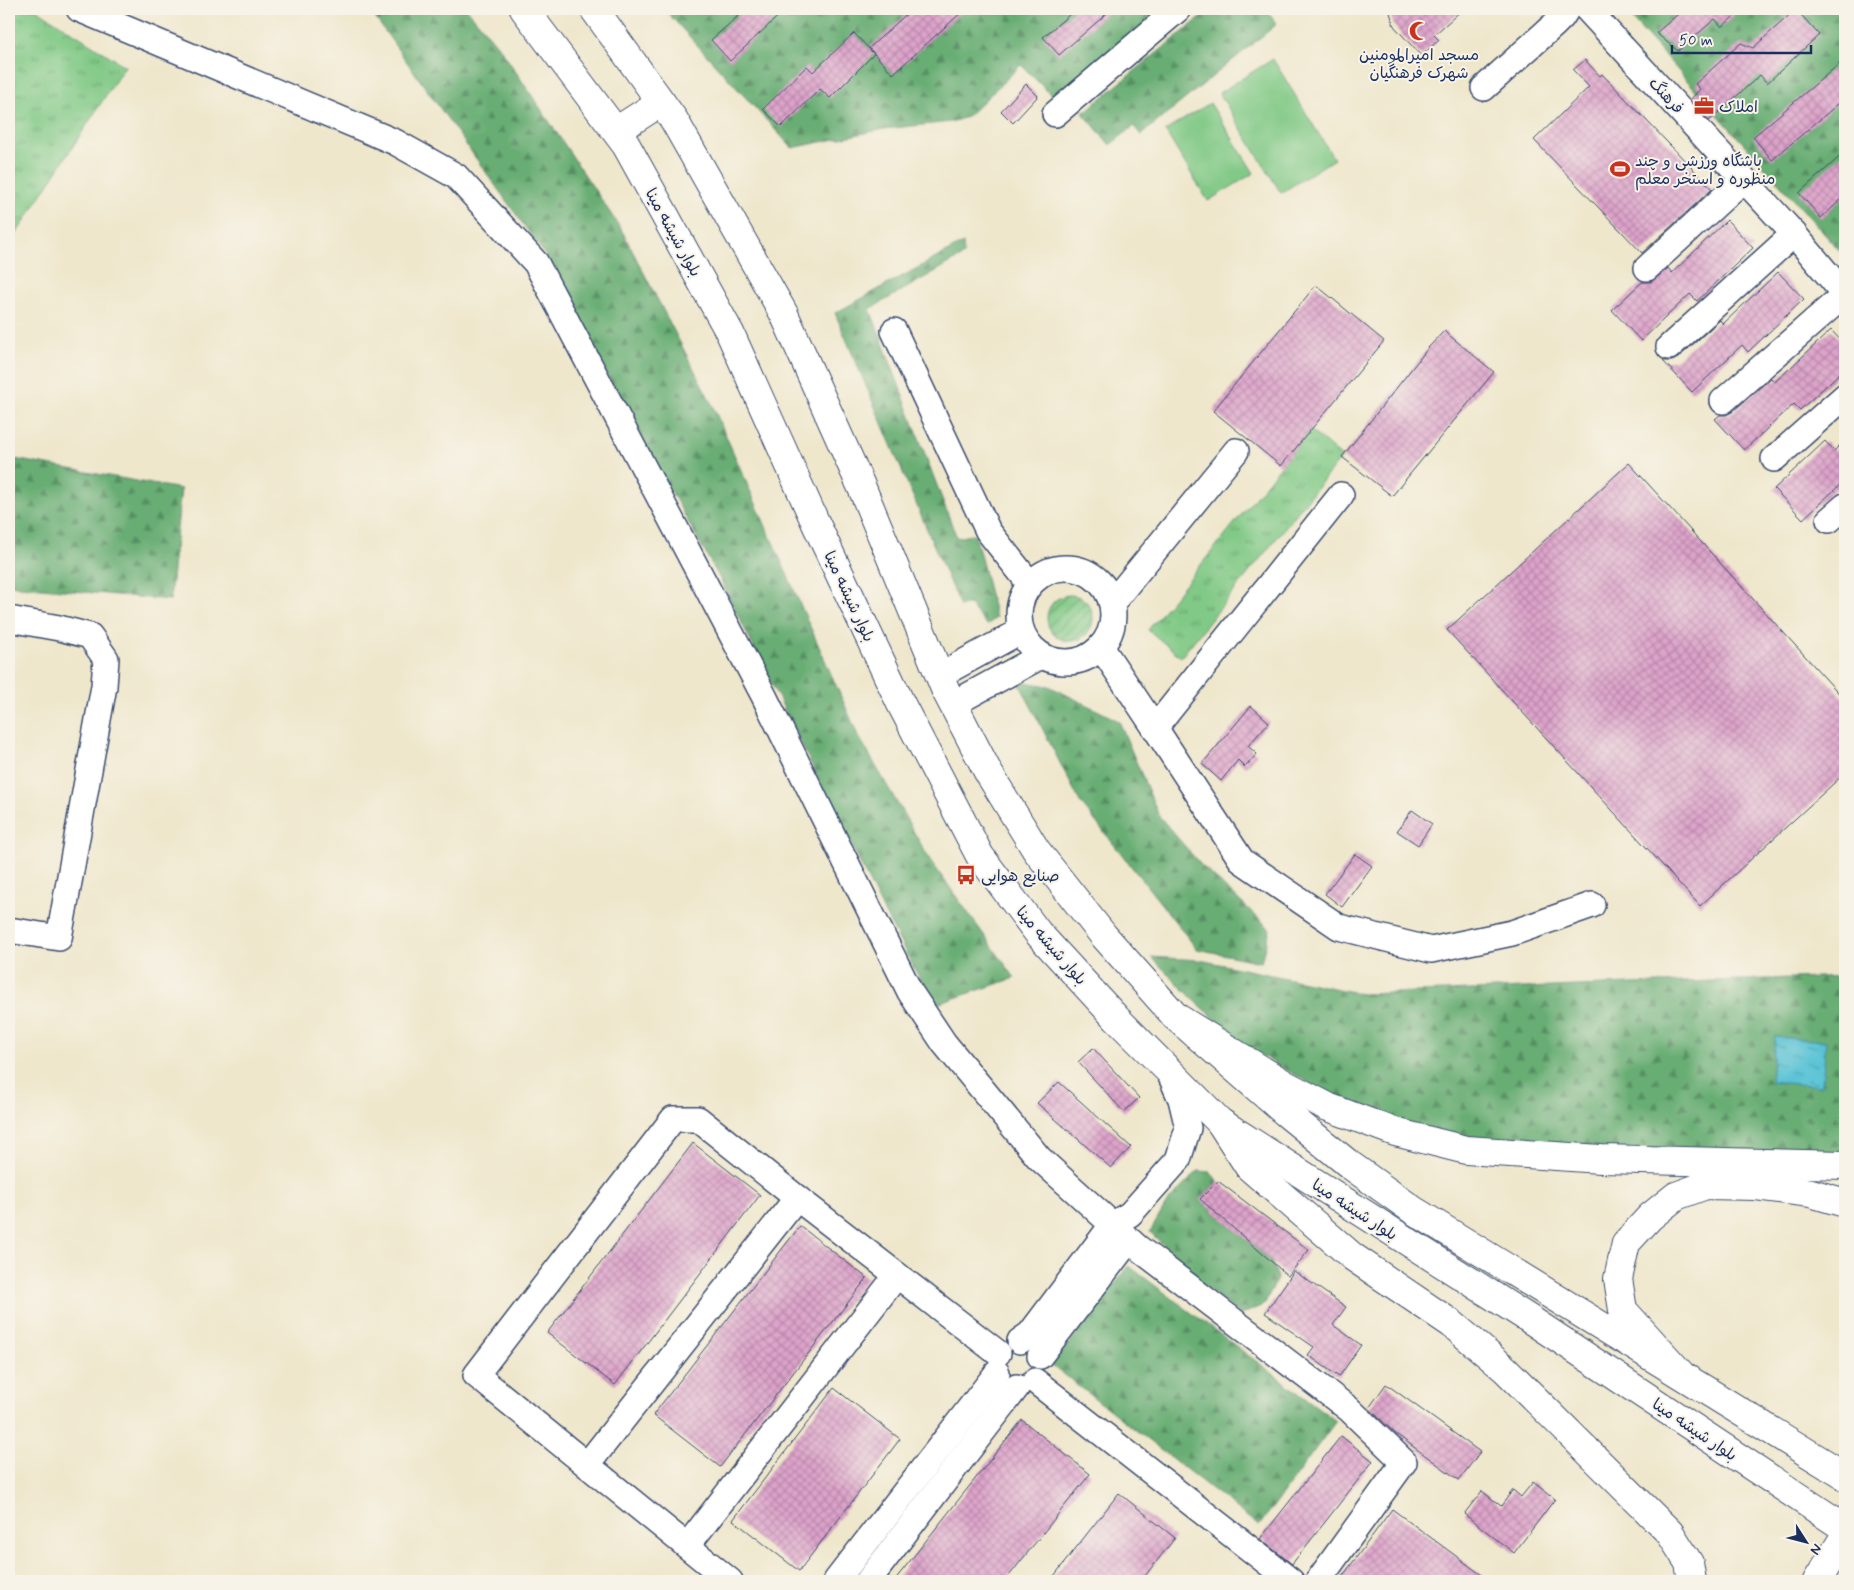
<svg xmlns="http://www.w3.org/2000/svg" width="1854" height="1590" font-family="Mynerve,'Playpen Sans Arabic',sans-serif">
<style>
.grass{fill:url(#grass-tufts);stroke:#4e7c72}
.forest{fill:url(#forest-firs);stroke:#426e68}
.garden{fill:url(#garden-furrows);stroke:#4e7c72}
.pitch{fill:#81c986;stroke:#4e7c72}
.water{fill:url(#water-ripples);stroke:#3a799a}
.building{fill:url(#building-cross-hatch)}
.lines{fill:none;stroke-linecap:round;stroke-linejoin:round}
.minor-casing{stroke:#3b4b6e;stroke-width:28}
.major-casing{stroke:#3b4b6e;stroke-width:30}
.highway-casing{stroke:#3b4b6e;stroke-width:30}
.minor{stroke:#fff;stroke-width:25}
.major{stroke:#fff;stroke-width:28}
.highway{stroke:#fff;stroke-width:28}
.labels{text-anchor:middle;stroke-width:4;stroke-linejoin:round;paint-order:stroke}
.poi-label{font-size:16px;fill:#1b2f5e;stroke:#f7f3e8;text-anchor:start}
.street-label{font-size:16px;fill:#1b2f5e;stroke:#f7f3e8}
</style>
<defs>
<pattern id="grass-tufts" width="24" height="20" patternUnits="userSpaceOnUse" patternTransform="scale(1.25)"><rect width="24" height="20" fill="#81c986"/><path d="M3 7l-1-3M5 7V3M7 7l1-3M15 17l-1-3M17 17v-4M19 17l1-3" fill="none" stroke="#69a471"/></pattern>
<pattern id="forest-firs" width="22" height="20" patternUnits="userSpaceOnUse" patternTransform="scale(1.25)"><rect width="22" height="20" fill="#68ad73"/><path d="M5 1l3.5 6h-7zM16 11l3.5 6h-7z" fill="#558d62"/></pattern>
<pattern id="garden-furrows" width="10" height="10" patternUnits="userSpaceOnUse" patternTransform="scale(1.25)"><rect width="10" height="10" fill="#81c986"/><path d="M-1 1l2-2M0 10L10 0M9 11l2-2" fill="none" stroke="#69a471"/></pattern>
<pattern id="water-ripples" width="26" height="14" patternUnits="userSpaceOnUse" patternTransform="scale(1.25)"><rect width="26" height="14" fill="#59c3d5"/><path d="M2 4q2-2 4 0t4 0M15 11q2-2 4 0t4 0" fill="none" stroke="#499fb0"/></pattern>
<pattern id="building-cross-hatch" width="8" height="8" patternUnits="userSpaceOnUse" patternTransform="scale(1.25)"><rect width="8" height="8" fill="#dea3ca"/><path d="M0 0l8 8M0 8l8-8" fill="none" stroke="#b385a7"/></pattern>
</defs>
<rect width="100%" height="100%" fill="#f7f3e8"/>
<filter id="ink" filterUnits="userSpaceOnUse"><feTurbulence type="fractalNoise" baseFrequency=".02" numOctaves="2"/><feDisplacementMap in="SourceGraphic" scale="10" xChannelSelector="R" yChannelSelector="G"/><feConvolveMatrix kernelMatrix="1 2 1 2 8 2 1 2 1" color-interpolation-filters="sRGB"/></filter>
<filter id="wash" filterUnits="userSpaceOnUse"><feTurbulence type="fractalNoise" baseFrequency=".0096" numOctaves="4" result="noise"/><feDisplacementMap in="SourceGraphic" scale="20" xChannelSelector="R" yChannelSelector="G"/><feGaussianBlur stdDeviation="1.12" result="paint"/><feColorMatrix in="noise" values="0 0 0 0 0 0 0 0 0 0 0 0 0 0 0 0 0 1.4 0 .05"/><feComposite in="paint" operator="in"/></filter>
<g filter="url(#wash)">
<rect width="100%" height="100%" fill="#efe7cc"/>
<g class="grass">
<path d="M9,9h27l89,57 -116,179z"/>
<path d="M1310,430l32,27 -161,200 -33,-27z"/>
</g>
<g class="forest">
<path d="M369,9h98l35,42 119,178 90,173 147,333 72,125 85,118 -81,27 -50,-93 -164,-333 -112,-201 -50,-105z"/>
<path d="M664,9h500l-107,92 -36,-36 -54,52 -16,5 -67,7 -92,19z"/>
<path d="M1211,9h54l12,15 -136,111 -7,-9 -24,19 -27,-32z"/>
<path d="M1623,9h222v248z"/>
<path d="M963,243l1,12 -94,54 87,229 18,-4 21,84 -9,7 -18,-21 -9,3 -125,-294z"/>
<path d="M9,458l172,31 -11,111 -161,-15z"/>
<path d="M1018,681l31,5 70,35 40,95 42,49 69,64 -9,33 -64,-13 -117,-147z"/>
<path d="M1151,957l49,3 162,34 483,-18v178l-311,-8 -75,-8 -101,-27 -115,-66 -52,-48z"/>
<path d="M1198,1171l12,1 8,9 -18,19 71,61 7,16 -13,27 -24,11 -39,-31 -52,-52 18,-31z"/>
<path d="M1129,1266l207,155 -77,105 -207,-161z"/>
</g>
<circle class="garden" cx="1070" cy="618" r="23"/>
<g class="pitch">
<path d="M1273,59l61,100 -53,34 -62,-100z"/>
<path d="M1210,103l44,70 -46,28 -43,-70z"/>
</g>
<path class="water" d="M1775,1037l51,4 -4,45 -51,-4z"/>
<g id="blocks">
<g class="building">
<path d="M746,9h40l-56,52 -19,-21z"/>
<path d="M912,9h53l-72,65 -24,-26z"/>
<path d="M1076,9h36l-53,46 -16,-18z"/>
<path d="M1389,9h74l-29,26 5,5 -18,16 -27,-30z"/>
<path d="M1684,9h58l-20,18 -7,-8 -37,32 -22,-18z"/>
<path d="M1796,9l23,26 -52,48 -7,-8 -51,46 -19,-21 10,-11 -5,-5 46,-41 12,5z"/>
<path d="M854,33l20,21 -44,44 -10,-9 -39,38 -18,-18 44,-43 6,6z"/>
<path d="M1845,59v39l-73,62 -19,-23z"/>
<path d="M1585,60l15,16 2,-2 110,115 -70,64 -108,-113 55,-53 -16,-17z"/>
<path d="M1026,84l12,12 -25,27 -12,-12z"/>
<path d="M1845,152v44l-24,22 -22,-25z"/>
<path d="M1727,220l26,28 -56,53 -7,-7 -49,47 -29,-31 30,-28h9l17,-14 4,5z"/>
<path d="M1778,272l26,27 -56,53 -6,-7 -50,47 -29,-31h9l6,-3 42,-38 3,4z"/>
<path d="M1316,285l68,56 -103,125 -68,-55z"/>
<path d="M1831,330l14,15v23l-45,42 -6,-6 -50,46 -29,-31 5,-4h6l6,-3 39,-34 4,4z"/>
<path d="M1444,331l50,41 -102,124 -50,-39 86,-109z"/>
<path d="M1845,440v40l-42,39 -29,-30 51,-48 9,10z"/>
<path d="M1629,463l216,237v73l-145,133 -253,-276z"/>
<path d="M1251,706l18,16 -21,24 9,8 -12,13 -7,-7 -17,21 -19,-17z"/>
<path d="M1412,810l20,14 -14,21 -21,-14z"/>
<path d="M1355,854l17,12 -30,41 -17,-13z"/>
<path d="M1093,1048l46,50 -15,14 -46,-50z"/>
<path d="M1059,1082l72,65 -20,21 -74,-65z"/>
<path d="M693,1143l67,52 -145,190 -68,-52z"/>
<path d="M1218,1181l91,69 -21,26 -88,-77z"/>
<path d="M800,1226l67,52 -147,189 -67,-52z"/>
<path d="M1294,1271l52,36 -13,18 28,20 -22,32 -31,-22 6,-8 -49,-34z"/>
<path d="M1386,1384l94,68 -21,28 -63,-46 -27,-26z"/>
<path d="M834,1388l66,51 -101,132 -66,-51z"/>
<path d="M1022,1420l68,54 -85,107h-111z"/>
<path d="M1341,1436l32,25 -81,103 -32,-25z"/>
<path d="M1533,1482l22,17 -41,54 -50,-39 18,-23 19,15 12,-16 8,7z"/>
<path d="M1119,1493l56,45 -34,43h-91z"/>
<path d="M1392,1509l98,72h-151z"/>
</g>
</g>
</g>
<g filter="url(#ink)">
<use href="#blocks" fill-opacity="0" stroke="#3b4b6e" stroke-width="1"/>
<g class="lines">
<defs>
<g id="minor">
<path d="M79,9l316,133 61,34 80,87 228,433 146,296 34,51 95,115 98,89 212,162 55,53 -86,119"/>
<path d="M1587,9l207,225 51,61"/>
<path d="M1484,88l71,-64 7,-7 5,-8"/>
<path d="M1055,114l123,-105"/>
<path d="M1647,268l97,-89"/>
<path d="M894,331l94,200 42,53"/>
<path d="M1669,347l125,-113"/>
<path d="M1723,401l122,-107"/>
<path d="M1774,459l71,-63"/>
<path d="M1829,520l16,-14"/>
<circle cx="1066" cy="615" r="47"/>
<path d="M1112,603l124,-152"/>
<path d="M9,619l50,9 31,8 16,23 -2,27 -45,252 -50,-8"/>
<path d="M1101,647l54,81 186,-233"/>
<path d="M940,675l81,-44"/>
<path d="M953,704l88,-48"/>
<path d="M1155,728l87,133 97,66 92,23 81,-17 80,-28"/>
<path d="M1020,1341l10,-7 83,-110 17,-10 48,-54 10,-32 -7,-29 -12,-27"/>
<path d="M1040,1356l89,-116"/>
<path d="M1035,1381l256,200"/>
<path d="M587,1465l210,-267"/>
<path d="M687,1546l210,-271"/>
<path d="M730,1581l-254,-206 197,-256h25l99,79 201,155"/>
<path d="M836,1581l161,-208"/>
<path d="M868,1581l149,-194"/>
</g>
<g id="major">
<path d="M524,9l102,136 104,188 87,193 84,178 79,152 58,77 78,85 104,104 314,200 311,206"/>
<path d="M594,9l80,111 110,194 78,174 83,201 43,83 48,78 68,86 72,81 110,96 64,52 63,45 432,266"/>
<path d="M616,131l45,-29"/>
</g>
<g id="highway">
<path d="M1176,1017l110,68 42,22 67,25 71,18 135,9 244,6"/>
<path d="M1220,1122l29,45 104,90 99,67 53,45 165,164 19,30 3,18"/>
<path d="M1680,1373l-57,-63 -5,-31 8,-36 24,-26 26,-21 30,-11 50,1 55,7 34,10"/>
<path d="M1817,1581l28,-45"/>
</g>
</defs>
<use href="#minor" class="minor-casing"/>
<use href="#major" class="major-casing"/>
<use href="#highway" class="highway-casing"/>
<use href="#minor" class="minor"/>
<use href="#major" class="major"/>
<use href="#highway" class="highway"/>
</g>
</g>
<defs>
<symbol id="mosque-bare" viewBox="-9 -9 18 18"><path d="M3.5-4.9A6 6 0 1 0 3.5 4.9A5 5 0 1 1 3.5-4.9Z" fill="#c8321e" stroke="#f7f3e8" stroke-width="2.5" paint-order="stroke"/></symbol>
<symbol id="office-bare" viewBox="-9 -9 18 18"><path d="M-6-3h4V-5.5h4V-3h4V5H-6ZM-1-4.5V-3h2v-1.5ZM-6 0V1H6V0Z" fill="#c8321e" stroke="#f7f3e8" stroke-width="2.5" paint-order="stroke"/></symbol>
<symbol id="stadium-bare" viewBox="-9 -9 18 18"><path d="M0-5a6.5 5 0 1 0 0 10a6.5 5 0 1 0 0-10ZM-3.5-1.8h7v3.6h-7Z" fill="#c8321e" stroke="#f7f3e8" stroke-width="2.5" paint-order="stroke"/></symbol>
<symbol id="bus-bare" viewBox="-9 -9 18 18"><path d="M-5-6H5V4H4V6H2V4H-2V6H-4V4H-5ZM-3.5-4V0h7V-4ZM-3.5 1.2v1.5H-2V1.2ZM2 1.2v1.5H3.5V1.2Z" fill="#c8321e" stroke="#f7f3e8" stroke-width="2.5" paint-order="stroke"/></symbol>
</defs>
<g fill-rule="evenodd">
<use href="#mosque-bare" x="1405" y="17" width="28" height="28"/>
<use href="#office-bare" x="1690" y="92" width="28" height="28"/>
<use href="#stadium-bare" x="1606" y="155" width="28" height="28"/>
<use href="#bus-bare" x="952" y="861" width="28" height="28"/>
</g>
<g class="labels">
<g class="poi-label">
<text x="1419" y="60" text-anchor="middle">مسجد امیرالمومنین<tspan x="1419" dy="18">شهرک فرهنگیان</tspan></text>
<text x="1719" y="112">املاک</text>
<text x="1635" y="166">باشگاه ورزشی و چند<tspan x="1635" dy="18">منظوره و استخر معلم</tspan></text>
<text x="981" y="881">صنایع هوایی</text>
</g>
<g class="street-label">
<text transform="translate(1667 95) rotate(47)" y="6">فرهنگ</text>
<text transform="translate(674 232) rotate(61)" y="6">بلوار شیشه مینا</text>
<text transform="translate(850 596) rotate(65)" y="6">بلوار شیشه مینا</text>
<text transform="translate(1052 945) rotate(49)" y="6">بلوار شیشه مینا</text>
<text transform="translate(1355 1209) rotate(33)" y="6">بلوار شیشه مینا</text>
<text transform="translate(1695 1429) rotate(34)" y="6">بلوار شیشه مینا</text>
</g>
</g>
<rect width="1854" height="1590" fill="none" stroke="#f7f3e8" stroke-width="30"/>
<g transform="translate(1806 1542) rotate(126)" stroke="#f7f3e8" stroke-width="4" paint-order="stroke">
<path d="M0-4L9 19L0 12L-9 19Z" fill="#1b2f5e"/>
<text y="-8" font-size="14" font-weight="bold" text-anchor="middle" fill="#1b2f5e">N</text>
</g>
<path d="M1672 45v8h139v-8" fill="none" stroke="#1b2f5e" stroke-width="2.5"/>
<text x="1679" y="45" font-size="15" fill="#1b2f5e" stroke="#f7f3e8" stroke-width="4" paint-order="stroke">50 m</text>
</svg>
